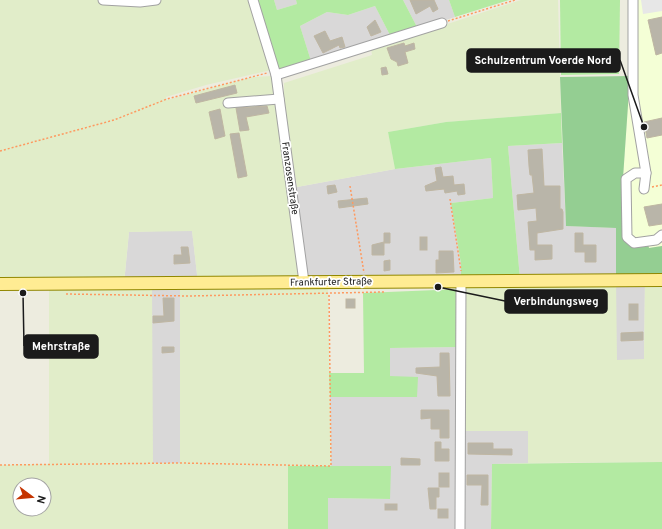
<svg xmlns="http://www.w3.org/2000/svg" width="662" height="529" font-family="Overpass,sans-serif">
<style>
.residential{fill:#d9d8d8}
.education{fill:#f4ffd6}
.farmland{fill:#e1edc9;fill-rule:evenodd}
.grass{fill:#b3eaa2}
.forest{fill:#94ce92}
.parking{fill:#e7e7e7}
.building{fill:#b9b5a9;stroke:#bfb6a2}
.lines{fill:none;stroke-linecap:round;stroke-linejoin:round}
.minor-casing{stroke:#a2a2a2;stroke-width:11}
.major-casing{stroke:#918700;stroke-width:14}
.path{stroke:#fe995f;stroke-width:1.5;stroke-dasharray:2 2;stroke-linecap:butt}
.minor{stroke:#fff;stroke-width:9}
.major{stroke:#ffec93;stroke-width:12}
.labels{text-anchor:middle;stroke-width:3.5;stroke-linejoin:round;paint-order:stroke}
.street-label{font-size:10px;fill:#1b1b1b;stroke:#fff}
.leader{fill:none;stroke:#1b1b1b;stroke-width:1.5}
.callout-dot{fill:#1b1b1b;stroke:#fff;stroke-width:1.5}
.callout{fill:#1b1b1b;stroke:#1b1b1b;stroke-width:1.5}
.callout-label{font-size:11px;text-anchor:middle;font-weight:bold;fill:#fff}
</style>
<rect width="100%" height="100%" fill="#edecdf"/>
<g class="residential">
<path d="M274,0h22l1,4 -20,6z"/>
<path d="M403,0h46l6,17 -37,12z"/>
<path d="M375,6l16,31 -80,24 -11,-35 27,-14 21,3z"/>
<path d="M562,143l4,83 50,2v52h29l-1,80h-28l-96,-81 -12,-133z"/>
<path d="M491,158l2,40 -42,5 10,61v17l-157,1 -11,-92 4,-3 98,-18z"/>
<path d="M192,230l6,53h-18v180h-28v-179h-28l5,-52z"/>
<path d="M458,347l70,84v32l-36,1 -1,65h-163v-31l62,1v-33h-59l-1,-69h87l-27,-21v-28z"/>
</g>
<path class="education" d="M632,0h30v246l-13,2 -16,-2 -10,-68 7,-102z"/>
<g class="farmland">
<path d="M0,0h250l21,70 -65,15 -40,12 1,3 86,-23 19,-1 32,205h24l3,185h-43v63h-288v-64l49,-1v-180l63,-1 -112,-6zM192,231l6,52h-18v180h-27l-1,-180h-28l5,-51zM20,485h24v24h-24z"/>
<path d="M521,0h37l3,113 -115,9 -58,10 7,37 -98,18 -13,-80v-24l88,-28 -1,-6z"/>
<path d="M616,280l1,80 27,-1 1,-79h17v182l-134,1v-32h-67v-150z"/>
</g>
<g class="grass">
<path d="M256,0h18l3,10 20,-6 -1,-4h107l15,29 -27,8 -16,-31 -27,9 -21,-3 -27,14 11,35 -30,9 -2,-1z"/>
<path d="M449,0h60l-54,17z"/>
<path d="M560,0h60l-1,74 -58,1z"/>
<path d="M561,113l1,30 -54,3 12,133 -59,2v-17l-10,-61 42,-5 -2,-40 -96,11 -7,-37 58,-10z"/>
<path d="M461,289l-3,58 -68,1v28l28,1 -1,20h-87l-1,-24h35l-1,-80z"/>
<path d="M662,462v67h-171l1,-65z"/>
<path d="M288,466h103l-1,33 -62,-1v31h-40z"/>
</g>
<path class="forest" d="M630,76l-7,102v59l25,7 1,4 13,-2v34h-46v-52l-50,-2 -6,-149z"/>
<path class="parking" d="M641,0h21v11l-19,3z"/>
<g class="building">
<path d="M410,0h24l4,9 -5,3 -3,-6 -14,8z"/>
<path d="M662,17v36l-6,2 -8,-35z"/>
<path d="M375,20l6,12 -10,4 -4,-9z"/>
<path d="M325,31l5,10 12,-4 3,10 -5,1 -1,-3 -16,8 -9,-17z"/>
<path d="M404,43l1,3 9,-3 1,6 -10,3 3,11 -10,3 -1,-4 -6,-3 -4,-11z"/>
<path d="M386,67l2,7 -6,1 -1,-7z"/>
<path d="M235,85l2,8 -41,10 -2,-7z"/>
<path d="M267,106l2,7 -23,4 3,13 -9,1 -4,-23z"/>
<path d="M220,109l5,27 -10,3 -6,-27z"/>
<path d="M662,118v17l-15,3 -3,-16z"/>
<path d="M239,133l8,43 -9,2 -8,-44z"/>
<path d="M542,149l2,37h16v23h2l1,3v17l-26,4v12h15v14l-17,1v-10h-5l-2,-28 9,-1 -1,-13 -18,2 -1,-15 17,-2 -2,-18h-2l-1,-9 -1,-16z"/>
<path d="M441,167l2,10 10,-1 1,9 10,-1 1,10 -7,1 -1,-4 -12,2 -1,-4 -18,2 -1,-5 12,-5 -2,-13z"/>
<path d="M335,185l2,7 -9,2 -1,-8z"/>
<path d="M367,198l1,6 -29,4 -1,-7z"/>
<path d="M662,204v20l-13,2 -5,-19z"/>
<path d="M384,233h6v10h-6v12h-12v-10l12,-3z"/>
<path d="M575,233h8v12h13v17h-11v-10h-10z"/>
<rect x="420" y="237" width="7" height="13"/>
<path d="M181,247h7l2,16 -16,1v-9h8z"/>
<path d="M439,251h14l1,21 -18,1v-13h3z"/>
<path d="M390,260v10l-6,1v-10z"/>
<path d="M163,298h11v23l-21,2v-7h11z"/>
<rect x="346" y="299" width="9" height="9"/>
<rect x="629" y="304" width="9" height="16"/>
<path d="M643,332v8l-22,1v-8z"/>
<path d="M162,347h12v5l-12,1z"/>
<path d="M440,353h9l1,43h-12l-1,-20 -21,-3v-5l24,-1z"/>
<path d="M421,410h28v28h-9v-9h-9v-11l-10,1z"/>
<path d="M435,442h6v7h8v12h-14z"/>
<path d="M468,443h25v6h19v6l-44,-1z"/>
<path d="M401,458l19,1v6h-19z"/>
<rect x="439" y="473" width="10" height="14"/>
<path d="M467,475h21v30h-7l1,-20h-15z"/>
<path d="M428,488h11v9h-3v12h-6z"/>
<rect x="385" y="504" width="12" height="6"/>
<rect x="438" y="509" width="10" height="9"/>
</g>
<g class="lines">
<defs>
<g id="minor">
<path d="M103,0l37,2 16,-2"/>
<path d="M253,0l23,75 28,207"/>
<path d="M633,0v95l13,78 -2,16"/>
<path d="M276,75l166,-52"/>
<path d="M228,103l51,-4"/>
<path d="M646,173h-11l-9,6 1,58 7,6 22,-3 6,-5"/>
<path d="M460,529l1,-248"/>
</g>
<path id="major" d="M0,284l662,-4"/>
</defs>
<use href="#minor" class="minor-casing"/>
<use href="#major" class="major-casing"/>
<g class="path">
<path d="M448,21l67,-21"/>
<path d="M0,151l114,-31 53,-21 100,-26"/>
<path d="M350,186l14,87"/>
<path d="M652,187l10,-2"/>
<path d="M450,199l11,72"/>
<path d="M66,294l122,2 196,-4"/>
<path d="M0,465l180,-2 151,3 -2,-173"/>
</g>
<use href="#minor" class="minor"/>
<use href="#major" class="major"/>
</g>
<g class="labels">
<g class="street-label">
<text transform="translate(291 178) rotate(82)" y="4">Franzosenstraße</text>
<text transform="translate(331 281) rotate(-1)" y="4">Frankfurter Straße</text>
</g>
</g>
<path class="leader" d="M644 127L620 60M438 287L505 301M23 293L24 346"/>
<g class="callout-dot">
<circle cx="644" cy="127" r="4"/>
<circle cx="438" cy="287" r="4"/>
<circle cx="23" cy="293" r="4"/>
</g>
<g class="callout">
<rect x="467" y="49" width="153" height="23" rx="4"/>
<rect x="505" y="290" width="102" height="23" rx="4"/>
<rect x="24" y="335" width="74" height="23" rx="4"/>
</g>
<g class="callout-label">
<text x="543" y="64">Schulzentrum Voerde Nord</text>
<text x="556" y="305">Verbindungsweg</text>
<text x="61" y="350">Mehrstraße</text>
</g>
<g transform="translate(32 497) rotate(106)"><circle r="19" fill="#ffffff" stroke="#a4a4a4"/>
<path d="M0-3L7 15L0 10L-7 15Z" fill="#c53400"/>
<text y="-6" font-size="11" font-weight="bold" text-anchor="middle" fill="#1b1b1b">N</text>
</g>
</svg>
